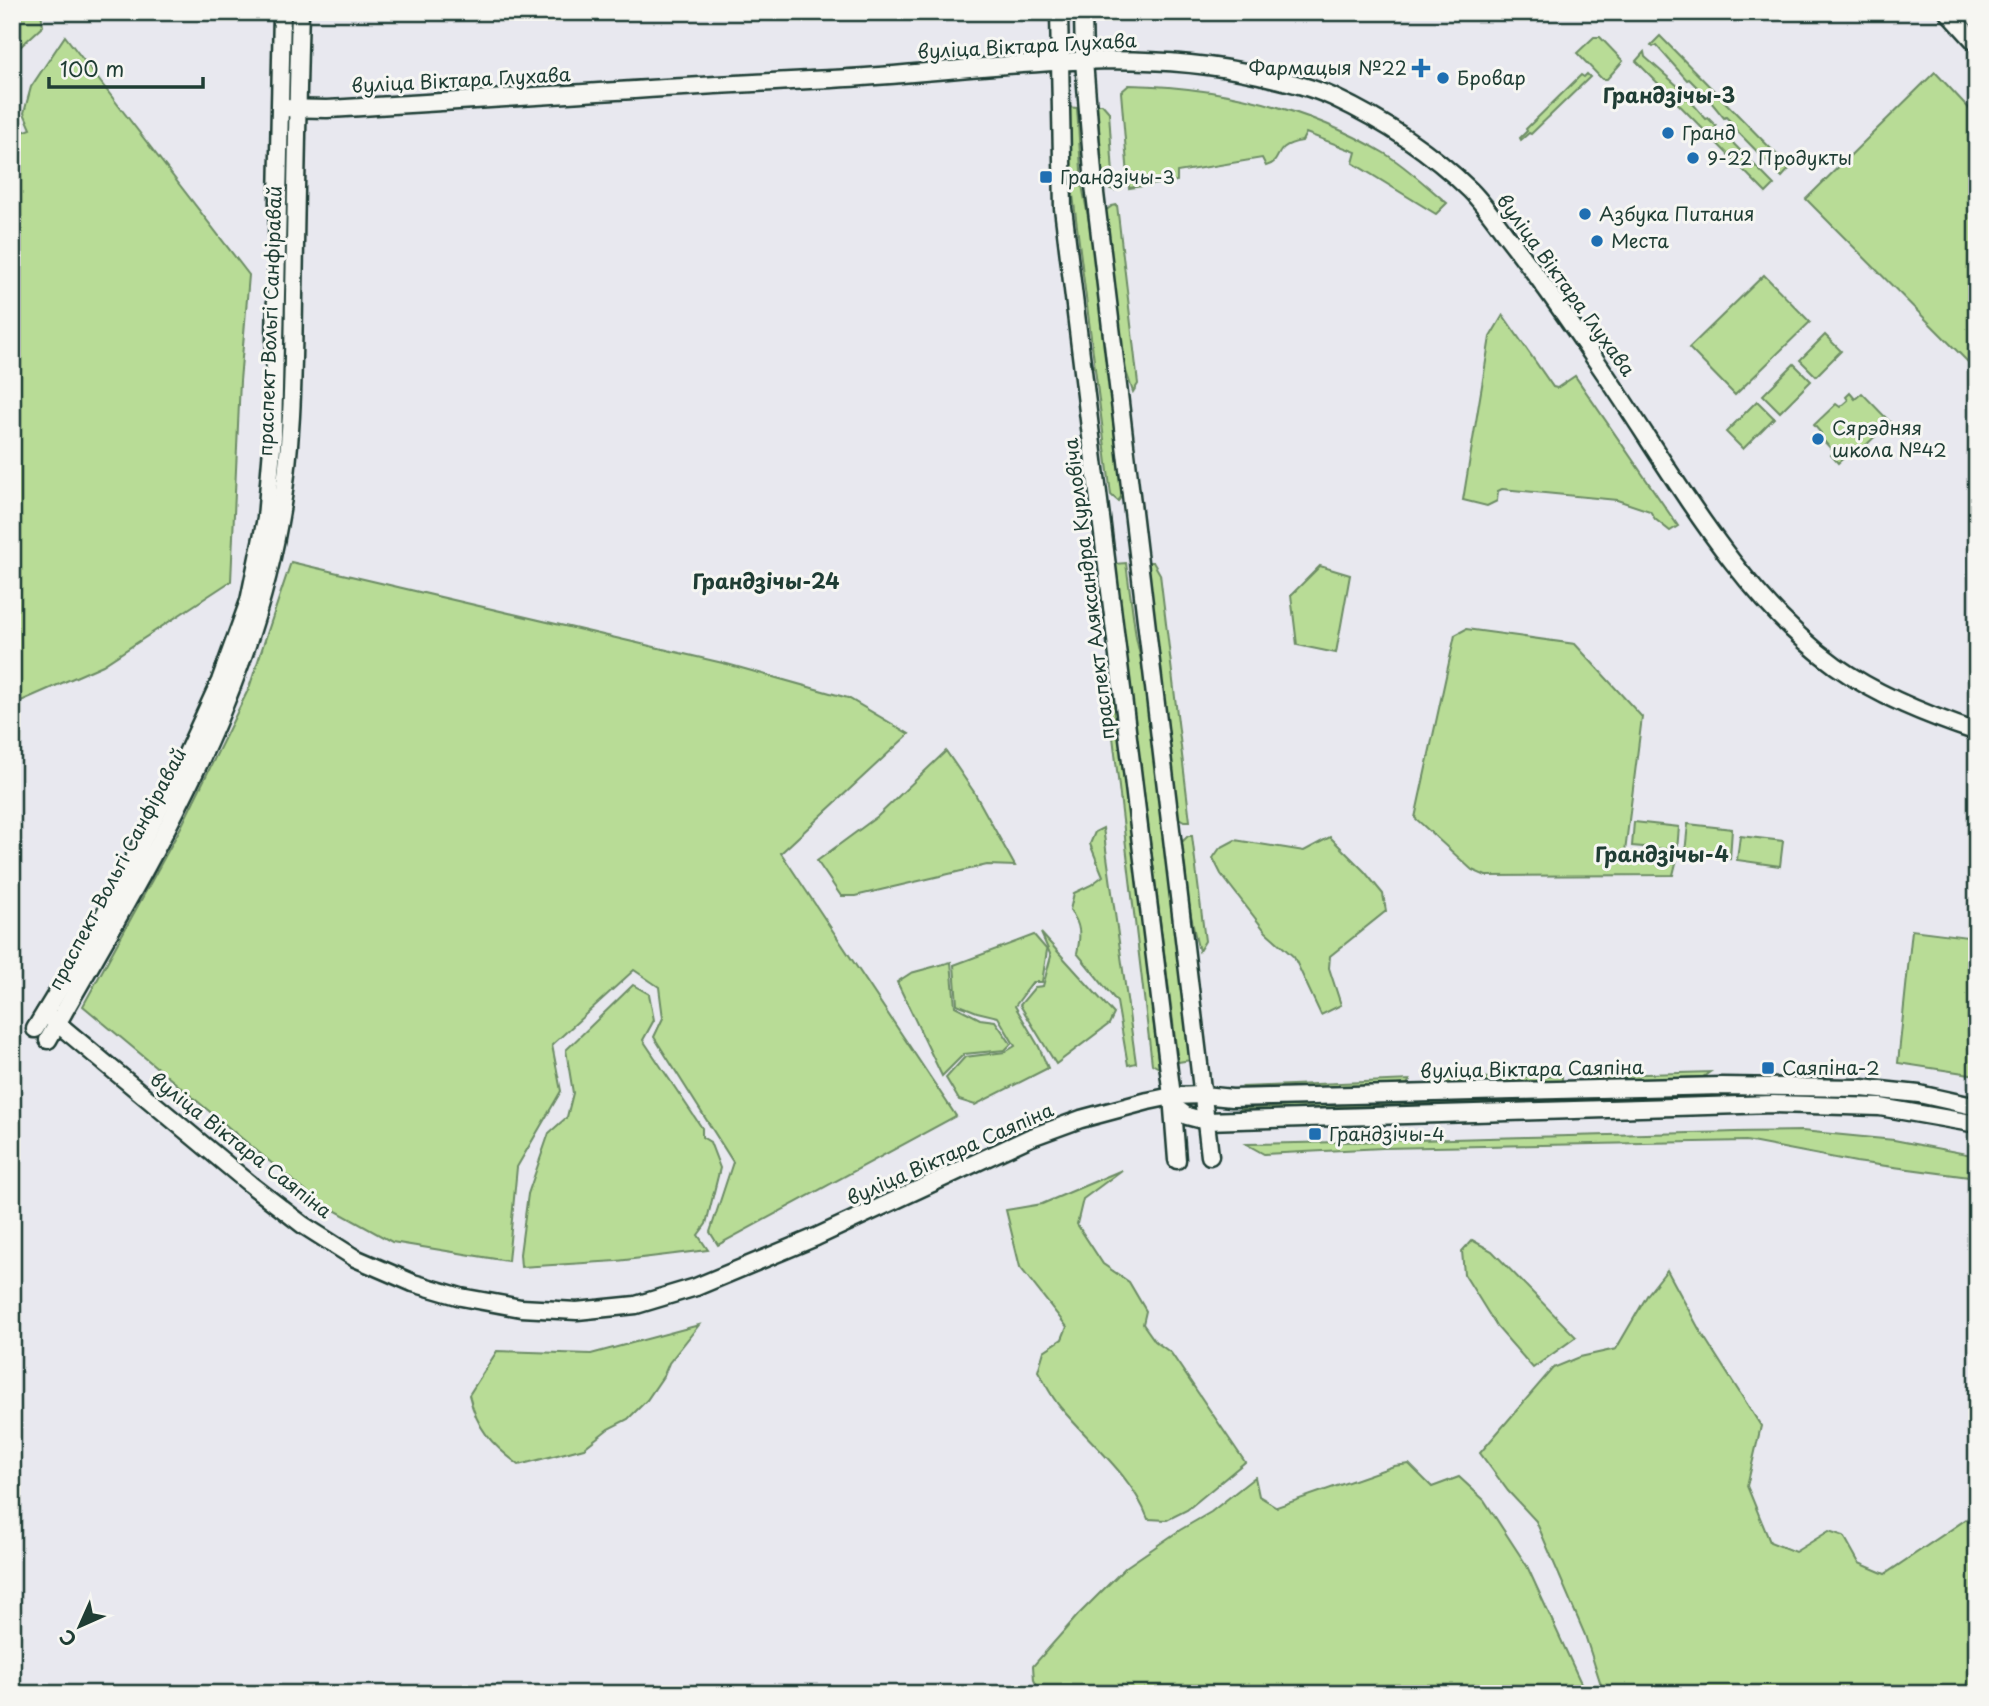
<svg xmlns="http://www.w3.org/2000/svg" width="1989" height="1706" font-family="'Playpen Sans',sans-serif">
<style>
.green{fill:#b8dc96;stroke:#6c8c65;stroke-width:2}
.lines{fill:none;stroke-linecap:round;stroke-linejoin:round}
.minor-casing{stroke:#1f3d34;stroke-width:21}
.minor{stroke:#f6f6f2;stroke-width:16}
.poi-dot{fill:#1f6fb2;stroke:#f6f6f2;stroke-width:2.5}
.labels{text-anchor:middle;stroke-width:6;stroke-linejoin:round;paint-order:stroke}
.street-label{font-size:19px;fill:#1f3d34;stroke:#f6f6f2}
.poi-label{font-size:19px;fill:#1f3d34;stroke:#f6f6f2;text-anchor:start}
.neighbourhood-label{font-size:21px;font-weight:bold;fill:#1f3d34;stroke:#f6f6f2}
</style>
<rect width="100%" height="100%" fill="#e8e8ef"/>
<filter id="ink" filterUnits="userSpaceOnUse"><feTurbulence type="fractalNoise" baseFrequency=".0143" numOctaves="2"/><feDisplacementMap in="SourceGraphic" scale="14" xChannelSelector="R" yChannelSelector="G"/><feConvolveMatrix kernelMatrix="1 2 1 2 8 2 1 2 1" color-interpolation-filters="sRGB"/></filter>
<g filter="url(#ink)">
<g class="green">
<path d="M12,12h29l2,14 -23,21 -8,27z"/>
<path d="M65,36l184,239 -9,106 -9,200 -128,84 -91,40v-569l19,-7 -7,-16 7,-26z"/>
<path d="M1660,36l130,132 -8,9 -48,-49 1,-2 -9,-9 -2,1 -17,-21 -2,1 -9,-9 1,-2 -8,-8 -2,1 -31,-35 -3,2 -2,-2z"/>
<path d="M1594,37h6l23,24 -16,18h-5l-25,-26z"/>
<path d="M1644,52l1,5 35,31 -2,3 8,8 2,-1 18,21 2,-1 8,8 -1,3 9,9 2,-2 48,49 -8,8 -130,-132z"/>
<path d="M1935,72l42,45v254l-171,-172z"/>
<path d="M1587,74l3,3 -59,57 -2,-1 -8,7 -1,-2 7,-7 -1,-2 55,-54 3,2z"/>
<path d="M1129,85c91,2 176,21 255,68 23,14 42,33 63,50l-11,11 -83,-51 3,-11 -50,-19 -4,8c-32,5 -18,21 -36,25l-4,-8 -85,14v9l-48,7 -8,-96z"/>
<path d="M1097,104h5l7,8 5,78 -9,-3 -2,-6z"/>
<path d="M1066,107l11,1 5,77 8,42 33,268 -5,6 -7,-6 -38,-300z"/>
<path d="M1117,205l21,179 -5,8 -10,-30 -18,-151 7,-5z"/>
<path d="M1764,275l46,47 -75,73 -46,-47z"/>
<path d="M1503,315l50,72 4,1 18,-12 103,150 -8,5 -15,-12 -5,-8 -33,-11 -115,-11 -4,2 -1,10 -10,5 -24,-6 27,-163z"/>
<path d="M1825,335l16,16 -25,25 -16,-16z"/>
<path d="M1794,364l17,17 -31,31 -17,-17z"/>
<path d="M1850,393l5,6 7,-6 28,29 -33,32 -5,-4 -14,13 -7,-8 3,-3 -15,-16 2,-3 -7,-8 22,-21 4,3 8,-7 -2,-3z"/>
<path d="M1757,401l17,17 -31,31 -17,-17z"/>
<path d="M291,562l436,102 121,34 61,36 -128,119 175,263 -238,129 -8,-13 23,-70 -79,-125 9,-19 -4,-31 -25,-17 -82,75 9,46 -44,76 -9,94 -116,-19 -76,-42 -233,-194 98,-179 68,-139z"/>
<path d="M1148,562h5l7,12 30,247h-6l-7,-4z"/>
<path d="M1126,563l10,74 7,33 48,390 -13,2 -63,-498z"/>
<path d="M1320,566l30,9 -14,78 -39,-8 -6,-50z"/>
<path d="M1466,629l109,15 67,73 -17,135 52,7 -4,16 -187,1 -14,-6 -57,-52 40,-183z"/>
<path d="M1106,678l11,33 42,357 -7,-4z"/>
<path d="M946,751l28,41 41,74 -28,-1 -132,31h-14l-24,-35 61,-45z"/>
<path d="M1634,822l45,5 -2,23 -45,-4z"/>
<path d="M1688,824l44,5 -2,30 -45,-6z"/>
<path d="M1103,828l33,235 -8,2 -11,-63 -40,-49c4,-18 4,-28 -7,-43l4,-17 17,-8 12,-9 -13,-32 5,-12z"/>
<path d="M1188,836h4l13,105 -6,10c-10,-36 -14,-72 -17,-109z"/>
<path d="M1740,836l43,5 -3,25 -43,-6z"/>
<path d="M1330,837l35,35 18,22 3,17 -56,45 -1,12 12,37 -20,10 -27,-58 -28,-25 -45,-58 -8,-16 7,-10 15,-8 69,11z"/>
<path d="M1977,927v148l-79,-12 14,-133 63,8z"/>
<path d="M1041,933l73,81 -5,10 -53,40 -36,-59 15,-18 8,-1 8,-30z"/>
<path d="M1034,935l13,15 -5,32h-9l-18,24 24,41 9,21 -73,37 -16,-5 -13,-22 19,-21 40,-5 10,-6 -17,-29 -21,-5 -20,-8 -3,-39z"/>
<path d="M951,962l4,44 25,13 15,2 16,23 -6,6 -41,4 -22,22 -45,-94 14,-9z"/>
<path d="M633,985l16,9 5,26 -11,20 59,88v9l8,5 10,26 -14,56 -8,11 10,15 -91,11 -96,6 -1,-13 8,-60 21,-61 18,-16 6,-24 -7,-43z"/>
<path d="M1710,1072l-7,5 -117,6 -4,-2v-5z"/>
<path d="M1562,1076v4l-3,3 -127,4 -4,-8z"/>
<path d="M1410,1080l-3,4 -21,2 -141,4 -2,-3z"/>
<path d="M1720,1093h57c-179,10 -358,8 -537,19v-3l101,-6z"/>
<path d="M1802,1131l92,9 83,16v22l-121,-16 -110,-21 -363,7 -119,6 -18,-10c185,-3 370,-11 556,-13z"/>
<path d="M1122,1170l-39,29 -6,25 26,40 26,18 17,29 -3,13 12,17 16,12 74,109 -58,48 -20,10 -19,-1c-17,-45 -57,-75 -87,-111 -9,-10 -16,-25 -23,-37l6,-20 18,-12 5,-12 -47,-60 -14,-57 36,-6z"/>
<path d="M1472,1240l20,11 84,86 -43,31 -36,-41 -33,-53 -2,-23z"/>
<path d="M1667,1270l32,59 62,97 -14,60 23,56 25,10 34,-21 15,5 15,27 26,11 92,-62v182h-373l-19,-59 -49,-114 -28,-30 -28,-38 73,-85 27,-11 36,-8 32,-55z"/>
<path d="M699,1325l-30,38 -5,12 -17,25 -19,19 -20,10 -24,19 -65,17c-28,-21 -42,-36 -50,-70l28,-44 94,3z"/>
<path d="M1409,1464l23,23 27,-10 25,23 43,66 59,128h-545l-7,-14 -1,-14 45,-51 48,-48 54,-37 31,-18 44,-35 4,19 18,11 117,-41z"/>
</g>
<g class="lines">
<defs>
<g id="minor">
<path d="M1059,12l4,196 109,888 5,64"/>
<path d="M1083,12l1,49 10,124 116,971"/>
<path d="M1948,12l29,32"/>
<path d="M1971,12l6,7"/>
<path d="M281,108l46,1c168,-10 337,-22 505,-30 142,-7 286,-36 427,-4 25,6 50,11 74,22 49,23 98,55 137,93 13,13 25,30 36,45 32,41 62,84 91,127 71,102 138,231 239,304 42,30 93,50 141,66"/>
<path d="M45,1013l205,171 53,41 52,33 58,25 48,14 60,11 56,3 59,-6 60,-18 120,-50 213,-99 52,-19 67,-18 24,-5 31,-1 29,3 490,-12 140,2 57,6 58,13"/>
<path d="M35,1029l67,-110 74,-142 44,-96 29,-80 17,-83 7,-82 9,-424"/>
<path d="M48,1040c93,-164 198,-329 231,-518 14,-75 14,-152 15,-227 2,-95 3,-189 6,-283"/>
<path d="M1173,1106l14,10 19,5 568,-17 106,3 97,17"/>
</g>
</defs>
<use href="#minor" class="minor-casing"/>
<use href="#minor" class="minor"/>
</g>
</g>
<g class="poi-dot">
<path d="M1417.5 57.5h7v7h7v7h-7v7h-7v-7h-7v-7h7z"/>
<circle cx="1443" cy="78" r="7"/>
<circle cx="1668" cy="133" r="7"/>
<circle cx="1693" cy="158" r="7"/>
<rect x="1039" y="170" width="14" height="14" rx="3.5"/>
<circle cx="1585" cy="214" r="7"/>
<circle cx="1597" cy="241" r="7"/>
<circle cx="1818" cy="439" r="7"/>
<rect x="1761" y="1061" width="14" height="14" rx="3.5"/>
<rect x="1308" y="1127" width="14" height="14" rx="3.5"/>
</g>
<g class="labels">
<g class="street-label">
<text transform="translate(1027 46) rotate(-3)" y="7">вуліца Віктара Глухава</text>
<text transform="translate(461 80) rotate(-3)" y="7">вуліца Віктара Глухава</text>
<text transform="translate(1566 285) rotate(54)" y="7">вуліца Віктара Глухава</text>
<text transform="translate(270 321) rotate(-88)" y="7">праспект Вольгі Санфіравай</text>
<text transform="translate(1089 589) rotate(-97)" y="7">праспект Аляксандра Курловіча</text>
<text transform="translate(117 869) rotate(-62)" y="7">праспект Вольгі Санфіравай</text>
<text transform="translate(1532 1069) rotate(-1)" y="7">вуліца Віктара Саяпіна</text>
<text transform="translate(241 1145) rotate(38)" y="7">вуліца Віктара Саяпіна</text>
<text transform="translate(950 1154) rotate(-24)" y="7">вуліца Віктара Саяпіна</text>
</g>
<g class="poi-label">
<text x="1407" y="75" text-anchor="end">Фармацыя №22</text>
<text x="1457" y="85">Бровар</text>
<text x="1682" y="140">Гранд</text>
<text x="1707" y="165">9-22 Продукты</text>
<text x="1060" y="184">Грандзічы-3</text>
<text x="1599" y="221">Азбука Питания</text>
<text x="1611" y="248">Места</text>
<text x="1832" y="435">Сярэдняя<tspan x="1832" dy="22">школа №42</tspan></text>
<text x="1782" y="1075">Саяпіна-2</text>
<text x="1329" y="1141">Грандзічы-4</text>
</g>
<g class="neighbourhood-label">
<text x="1669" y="103">Грандзічы-3</text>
<text x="766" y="589">Грандзічы-24</text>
<text x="1662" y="862">Грандзічы-4</text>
</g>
</g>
<rect width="1989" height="1706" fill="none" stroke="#f6f6f2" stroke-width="42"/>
<rect x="21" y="21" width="1947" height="1664" fill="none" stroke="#1f3d34" stroke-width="2.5" filter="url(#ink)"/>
<g transform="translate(80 1626) rotate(225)" stroke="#f6f6f2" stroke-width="5" paint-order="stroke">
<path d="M0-5L12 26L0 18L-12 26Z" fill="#1f3d34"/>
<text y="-10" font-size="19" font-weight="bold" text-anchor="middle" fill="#1f3d34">С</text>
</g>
<path d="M49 77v10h154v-10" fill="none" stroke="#1f3d34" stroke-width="3.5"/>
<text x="60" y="77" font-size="21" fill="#1f3d34" stroke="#f6f6f2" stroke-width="5" paint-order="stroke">100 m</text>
</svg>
